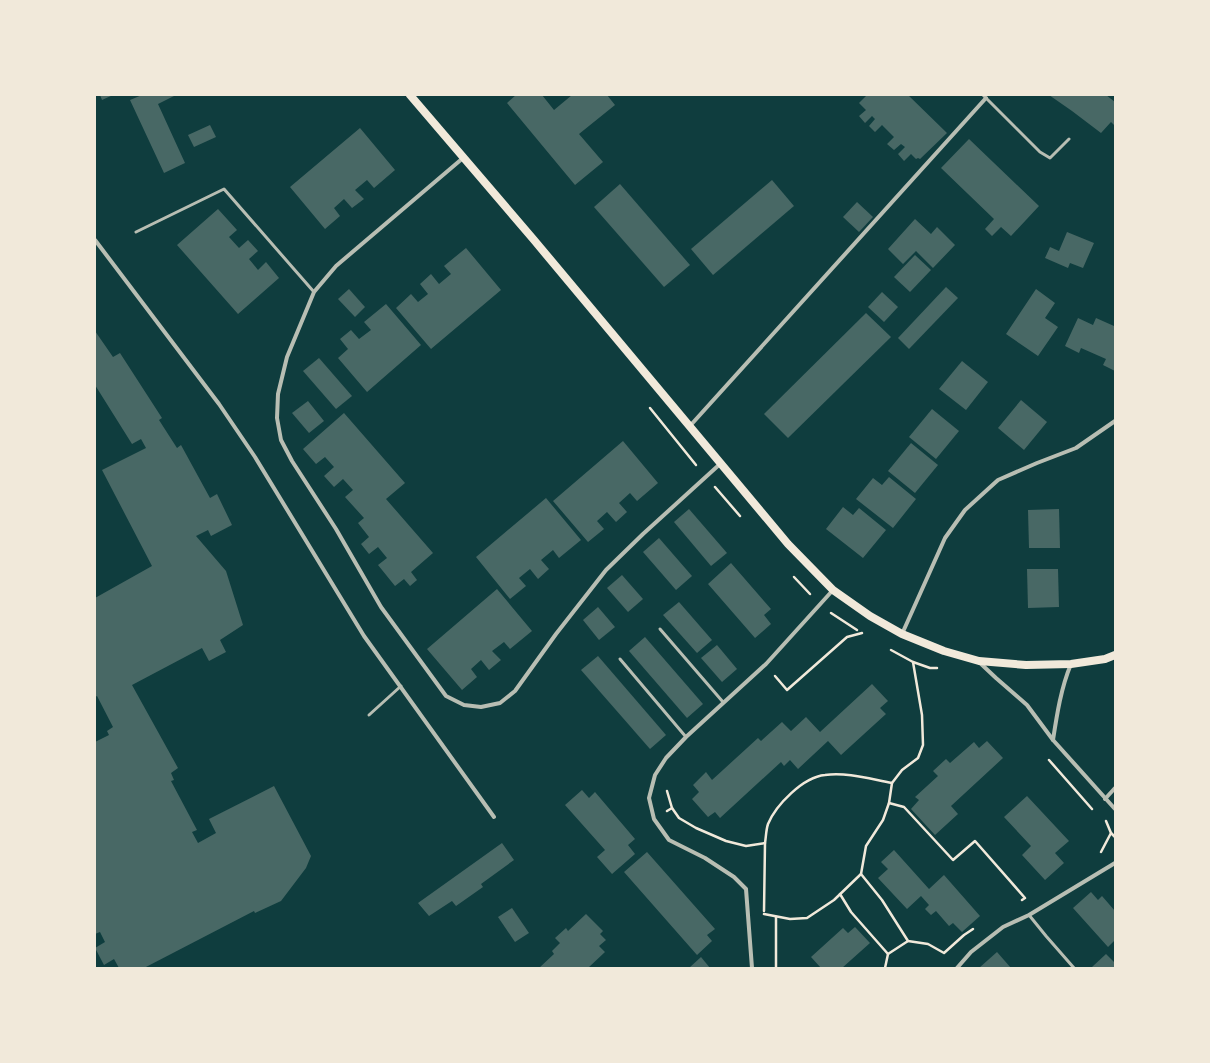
<svg xmlns="http://www.w3.org/2000/svg" width="1210" height="1063" font-family="'Work Sans',sans-serif">
<style>
.building{fill:#486865}
.lines{fill:none;stroke-linecap:round;stroke-linejoin:round}
.path{stroke:#f1e9da;stroke-width:2.5}
.service{stroke:#b8beb3;stroke-width:3}
.minor{stroke:#b8beb3;stroke-width:4}
.secondary{stroke:#f1e9da;stroke-width:8}
</style>
<rect width="100%" height="100%" fill="#0f3d3e"/>
<g class="building">
<path d="M100,95h13l-11,5z"/>
<path d="M142,95h34l-18,9 27,59 -21,10 -34,-73z"/>
<path d="M516,95h26l12,15 18,-15h35l8,10 -36,29 24,28 -28,23 -68,-82z"/>
<path d="M867,95h41l39,38 -27,26 -2,-1 -2,1 -5,-5 -7,7 -6,-7 7,-7 -4,-3 -7,6 -7,-6 7,-7 -12,-12 -7,7 -6,-6 6,-7 -3,-3 -7,7 -6,-7 7,-6 -7,-7z"/>
<path d="M1049,95h57l9,7v24l-4,-4 -10,11 -29,-22z"/>
<path d="M210,125l6,12 -22,10 -6,-12z"/>
<path d="M360,128l35,42 -21,18 -7,-8 -12,10 9,9 -12,9 -8,-9 -10,9 6,8 -15,13 -35,-42z"/>
<path d="M969,139l70,67 -28,30 -10,-9 -9,9 -7,-7 9,-10 -53,-51z"/>
<path d="M772,180l22,26 -81,69 -22,-26z"/>
<path d="M620,184l70,81 -26,22 -70,-80z"/>
<path d="M857,202l16,15 -14,15 -16,-15z"/>
<path d="M218,209l19,21 -8,7 10,11 9,-8 10,11 -9,8 9,11 8,-8 13,16 -41,36 -61,-69z"/>
<path d="M915,219l16,15 6,-7 18,18 -22,23 -17,-17 -13,13 -15,-15z"/>
<path d="M1067,232l27,11 -11,25 -13,-5 -2,5 -23,-10 5,-11 9,4z"/>
<path d="M466,248l35,42 -70,59 -35,-41 15,-14 7,8 10,-8 -8,-10 11,-10 8,10 12,-10 -7,-8z"/>
<path d="M915,255l16,15 -21,22 -16,-15z"/>
<path d="M946,287l12,11 -49,51 -11,-11z"/>
<path d="M349,289l16,18 -10,10 -17,-18z"/>
<path d="M1036,289l19,14 -10,15 13,9 -20,29 -32,-22z"/>
<path d="M882,292l16,15 -14,15 -16,-15z"/>
<path d="M386,304l35,41 -54,47 -29,-34 10,-9 -8,-10 11,-9 8,9 12,-9 -7,-8z"/>
<path d="M866,313l25,24 -103,101 -24,-24z"/>
<path d="M1078,318l15,7 3,-7 18,8 1,-3v48l-12,-6 3,-6 -25,-11 -2,5 -14,-7z"/>
<path d="M95,331l18,26 7,-4 42,65 -3,2 18,28 4,-3 29,53 7,-4 15,31 -21,11 -3,-6 -12,6 30,35 17,54 -23,15 6,12 -17,9 -7,-13 -70,37 46,83 -7,5 3,7 -3,1 26,49 -5,2 6,11 18,-10 -7,-14 65,-33 37,70 -5,12 -25,33 -26,12 -1,-2 -110,57h-25l-5,-9 -10,6 -9,-17 10,-6 -5,-10 -5,2v-192l14,-7 -2,-4 6,-4 -16,-31 -2,1v-99l57,-32 -50,-96 44,-22 -5,-9 -9,5 -37,-59z"/>
<path d="M319,358l33,38 -16,13 -33,-38z"/>
<path d="M962,361l26,21 -22,28 -27,-21z"/>
<path d="M1021,400l26,22 -23,28 -26,-22z"/>
<path d="M308,401l16,20 -15,12 -17,-20z"/>
<path d="M932,409l27,22 -23,28 -27,-22z"/>
<path d="M344,413l61,70 -19,16 47,54 -22,19 6,8 -7,6 -6,-7 -9,7 -17,-21 9,-7 -9,-11 -9,7 -8,-10 8,-7 -11,-14 6,-5 -19,-21 8,-7 -10,-11 -9,8 -10,-11 10,-9 -9,-10 -9,7 -13,-15z"/>
<path d="M623,441l35,42 -21,18 -7,-8 -11,10 8,9 -11,10 -9,-10 -10,9 7,8 -16,13 -35,-41z"/>
<path d="M911,443l27,22 -23,28 -27,-22z"/>
<path d="M889,477l27,22 -23,29 -37,-29 17,-21 9,7z"/>
<path d="M546,498l35,42 -22,18 -6,-8 -12,10 8,9 -11,10 -8,-10 -11,9 7,8 -16,13 -34,-42z"/>
<path d="M843,507l10,8 6,-7 27,22 -23,28 -37,-29z"/>
<path d="M689,509l38,44 -16,13 -37,-44z"/>
<path d="M1059,509l1,39h-31l-1,-38z"/>
<path d="M659,538l33,38 -16,14 -33,-38z"/>
<path d="M731,563l40,46 -7,6 7,9 -16,14 -47,-54z"/>
<path d="M1027,569h31l1,38 -31,1z"/>
<path d="M622,575l21,24 -15,13 -21,-24z"/>
<path d="M497,589l35,42 -22,18 -6,-7 -12,9 9,9 -12,10 -8,-10 -10,9 6,8 -15,13 -35,-41z"/>
<path d="M679,602l33,38 -15,13 -34,-38z"/>
<path d="M598,607l17,20 -16,13 -16,-20z"/>
<path d="M645,637l58,67 -16,14 -58,-67z"/>
<path d="M717,645l20,24 -15,13 -21,-24z"/>
<path d="M598,656l68,79 -16,14 -69,-79z"/>
<path d="M872,684l16,17 -8,7 6,6 -45,41 -13,-14 -30,28 -8,-9 -6,6 -3,-4 -61,56 -5,-6 -7,5 -16,-18 7,-7 -6,-7 13,-13 6,8 46,-42 3,3 21,-19 9,9 15,-14 14,15z"/>
<path d="M987,741l16,17 -52,48 7,8 -23,21 -24,-26 8,-9 -4,-3 23,-21 -5,-5 13,-12 4,4 24,-21 5,6z"/>
<path d="M582,790l7,8 6,-6 40,47 -7,6 7,9 -23,20 -15,-17 8,-7 -40,-45z"/>
<path d="M1027,796l42,45 -14,12 9,10 -19,17 -23,-25 9,-9 -27,-29z"/>
<path d="M502,843l12,17 -33,24 2,3 -27,19 -4,-5 -23,15 -11,-13z"/>
<path d="M894,850l35,39 15,-14 36,41 -18,16 -9,-9 -4,3 -13,-15 -5,4 -6,-6 4,-4 -8,-9 -14,13 -29,-31 10,-9 -7,-7z"/>
<path d="M647,852l68,77 -8,6 5,6 -15,14 -73,-83z"/>
<path d="M1091,892l7,8 4,-4 13,15v29l-7,7 -35,-39z"/>
<path d="M512,908l17,25 -14,9 -17,-25z"/>
<path d="M586,914l17,17 -3,3 6,6 -7,6 6,6 -17,16h-49l15,-14 -2,-3 8,-8 -5,-5 11,-10 2,3z"/>
<path d="M855,927l15,16 -28,25h-21l-10,-11 32,-29 5,5z"/>
<path d="M997,952l14,16h-32z"/>
<path d="M1106,954l9,9v5h-22l-1,-1z"/>
<path d="M701,957l9,11h-21z"/>
</g>
<g class="lines">
<g class="path">
<path d="M650,408l46,57"/>
<path d="M715,487l25,29"/>
<path d="M794,577l16,17"/>
<path d="M831,613l26,17"/>
<path d="M913,662l17,6h7"/>
<path d="M775,676l12,14 60,-53 15,-4"/>
<path d="M1049,760l43,49"/>
<path d="M667,791l5,17"/>
<path d="M889,803l15,4 49,53 22,-19 50,57 -3,2"/>
<path d="M667,811l5,-3 7,10 17,10 30,13 20,5 19,-3 -1,68"/>
<path d="M1111,833l4,4"/>
<path d="M765,843c1,-6 1,-13 3,-19 8,-19 35,-47 57,-49 22,-3 45,4 67,8l10,-13 16,-12 5,-13 -1,-30 -9,-53 -22,-12"/>
<path d="M1101,852l10,-19 -5,-12"/>
<path d="M861,874l21,26 26,41 20,3 16,9 20,-18 9,-6"/>
<path d="M840,894l11,18 37,42 20,-13"/>
<path d="M764,914l26,5 17,-1 27,-18 27,-26 5,-28 17,-26 6,-17 3,-20"/>
<path d="M776,917v51"/>
<path d="M885,968l3,-14"/>
</g>
<g class="service">
<path d="M983,95l57,57 10,6 19,-19"/>
<path d="M136,232l88,-43 90,103"/>
<path d="M660,629l63,73"/>
<path d="M620,659l66,78"/>
<path d="M369,715l32,-29"/>
<path d="M1029,915l17,21 28,32"/>
</g>
<g class="minor">
<path d="M463,158l-127,108 -22,26 -27,65 -9,37 -1,24 4,22 11,21 44,68 45,78 65,89 18,9 17,2 19,-4 15,-12 41,-57 50,-64 37,-36 77,-70"/>
<path d="M95,240l124,164 36,53 109,179 130,181"/>
<path d="M689,427l297,-329"/>
<path d="M902,634l43,-96 20,-28 33,-30 39,-17 39,-15 39,-27"/>
<path d="M979,662l17,16 31,27 26,35 62,69"/>
<path d="M1053,740c4,-26 8,-52 18,-76"/>
<path d="M1105,799l10,-11"/>
<path d="M752,968l-6,-79 -12,-12 -29,-19 -36,-18 -15,-21 -5,-21 6,-23 11,-17 20,-21 80,-73 67,-74"/>
<path d="M957,968l14,-16 32,-25 26,-12 86,-52"/>
</g>
<path class="secondary" d="M410,95l124,145 254,304 45,46 37,26 32,18 42,17 35,10 47,4 45,-1 34,-5 10,-4"/>
</g>
<rect width="1210" height="1063" fill="none" stroke="#f1e9da" stroke-width="192"/>
</svg>
